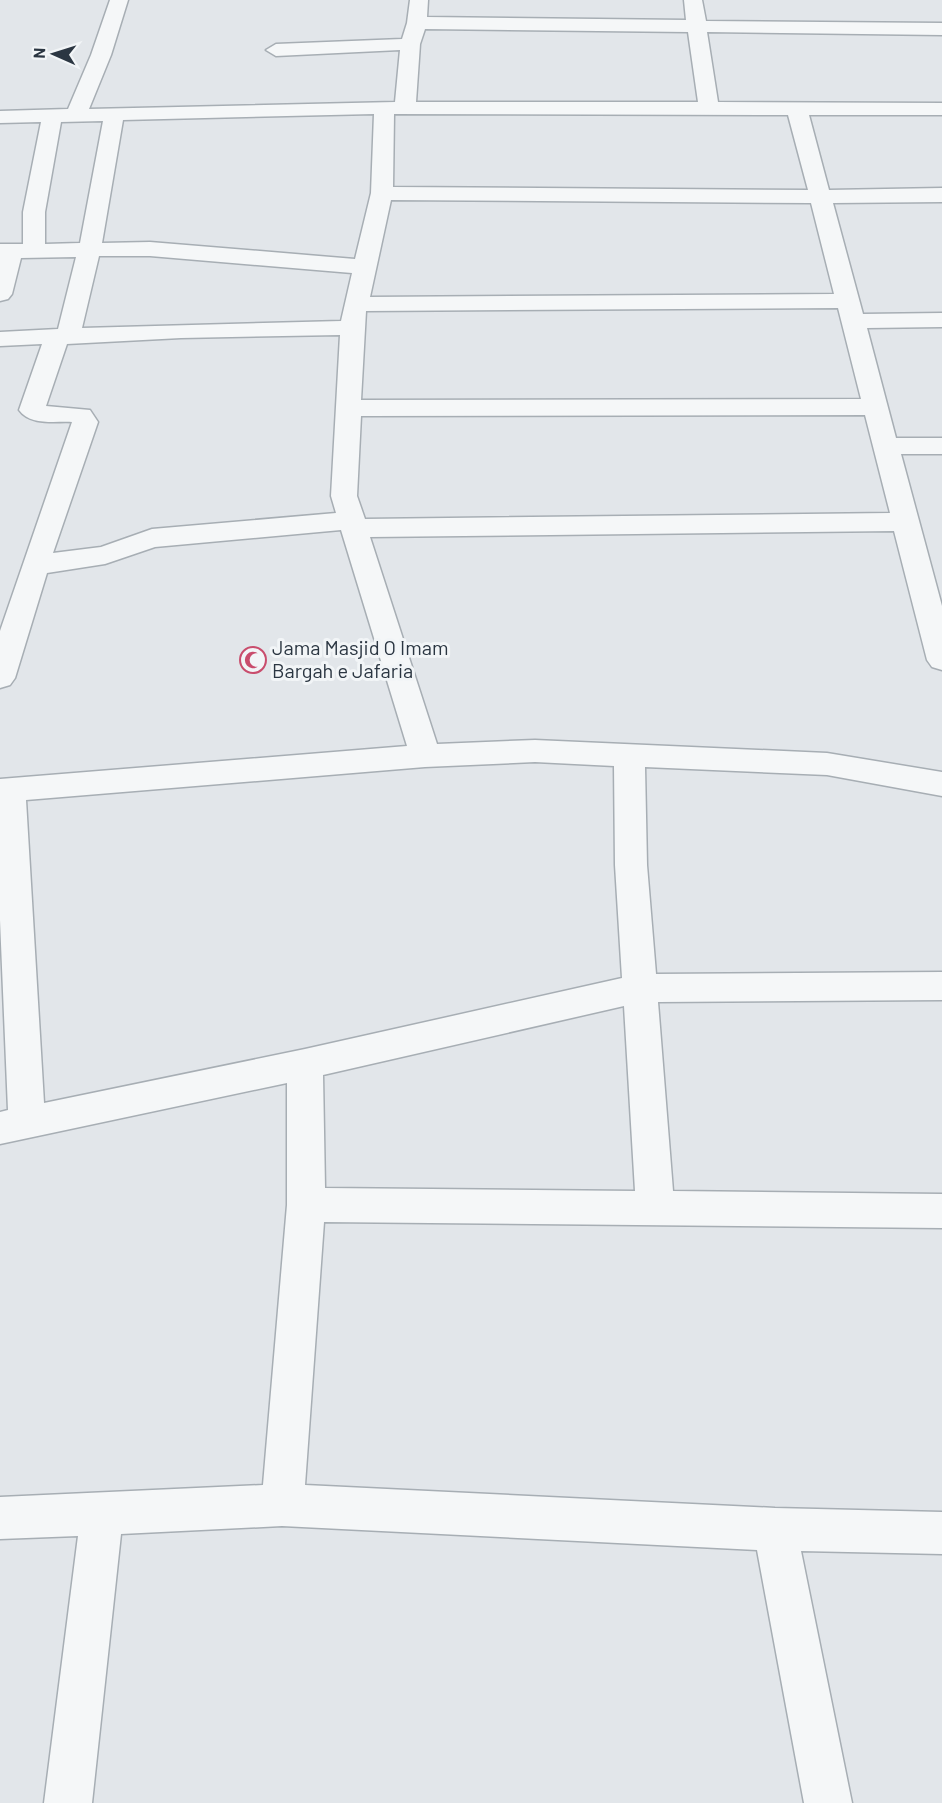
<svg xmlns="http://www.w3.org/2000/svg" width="942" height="1803" font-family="Barlow,sans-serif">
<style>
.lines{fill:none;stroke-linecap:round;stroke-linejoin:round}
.minor-casing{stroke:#a7aeb4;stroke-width:3}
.minor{fill:#f5f7f8;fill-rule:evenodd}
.labels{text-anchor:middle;stroke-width:6;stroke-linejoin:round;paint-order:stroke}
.poi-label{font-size:20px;fill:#2b3642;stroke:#f2f5f7;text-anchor:start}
</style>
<rect width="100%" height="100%" fill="#e2e6ea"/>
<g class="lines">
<defs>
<path id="minor" d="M110,0h18l-17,55 -22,54 306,-7 5,-52 -124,6 -10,-6 10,-6 126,-5 5,-16 3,-23h18l-1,17 259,3 -2,-20h18l4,21 236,2v12l-235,-3 11,70 224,1v12h-133l20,75 113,-2v14l-109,1 30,111 79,-1v14l-75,1 29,110h46v16h-41l41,152v64l-10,-3 -5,-7 -33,-129 -524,6 67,207 98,-4 292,13 115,19v24l-115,-21 -182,-8 2,98 9,109 286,-2v28l-284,2 15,189 269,3v34l-618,-6 -19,263 470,23 167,4v42l-141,-3 51,252h-48l-47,-253 -475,-24 -161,8 -29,269h-48l34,-267 -78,3v-42l263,-12 24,-280v-122l-287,61v-32l8,-2 -8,-190v-141l407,-33 -66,-216 -186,17 -50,17 -58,9 -32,105 -5,7 -10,3v-57l72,-209c-17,-1 -42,4 -53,-12l23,-66 -42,2v-14l58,-3 18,-72 -55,1 -9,36 -4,5 -8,2v-57h23v-32l18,-90 -41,1v-12l68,-2 23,-54zM425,29l263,3 10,70h-282l4,-58zM374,114l-3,79 -16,66 -205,-17 -48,1 21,-123zM394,114l394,1 20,75 -415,-3zM103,121l-23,122 -35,1v-32l16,-90zM391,200l420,3 23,91 -464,3zM99,256h51l202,17 -11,48 -259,7zM838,308l23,91 -500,1 5,-89zM340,335l-9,161 5,17 -184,16 -51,18 -48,6 45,-131 -8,-12 -44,-4 21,-62 114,-6zM865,415l25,98 -525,6 -8,-23 4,-80zM535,762l79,4 1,99 7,113 -317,71 -261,54 -18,-303 399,-33zM624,1006l11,185 -310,-3 -2,-113z"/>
</defs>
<use href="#minor" class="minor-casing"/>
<use href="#minor" class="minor"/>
</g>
<defs>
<symbol id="mosque-ring" viewBox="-11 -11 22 22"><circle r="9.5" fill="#f2f5f7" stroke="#c94d6d" stroke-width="1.5"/><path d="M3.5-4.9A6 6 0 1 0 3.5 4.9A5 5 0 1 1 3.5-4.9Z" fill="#c94d6d"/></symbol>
</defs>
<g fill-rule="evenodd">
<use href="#mosque-ring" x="238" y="645" width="30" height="30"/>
</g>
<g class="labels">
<g class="poi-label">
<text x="272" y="655">Jama Masjid O Imam<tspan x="272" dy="23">Bargah e Jafaria</tspan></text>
</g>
</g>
<g transform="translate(54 54) rotate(273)" stroke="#f2f5f7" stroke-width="4.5" paint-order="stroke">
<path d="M0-4.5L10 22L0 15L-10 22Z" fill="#2b3642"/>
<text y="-9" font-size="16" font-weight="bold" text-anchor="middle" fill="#2b3642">N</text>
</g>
</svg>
